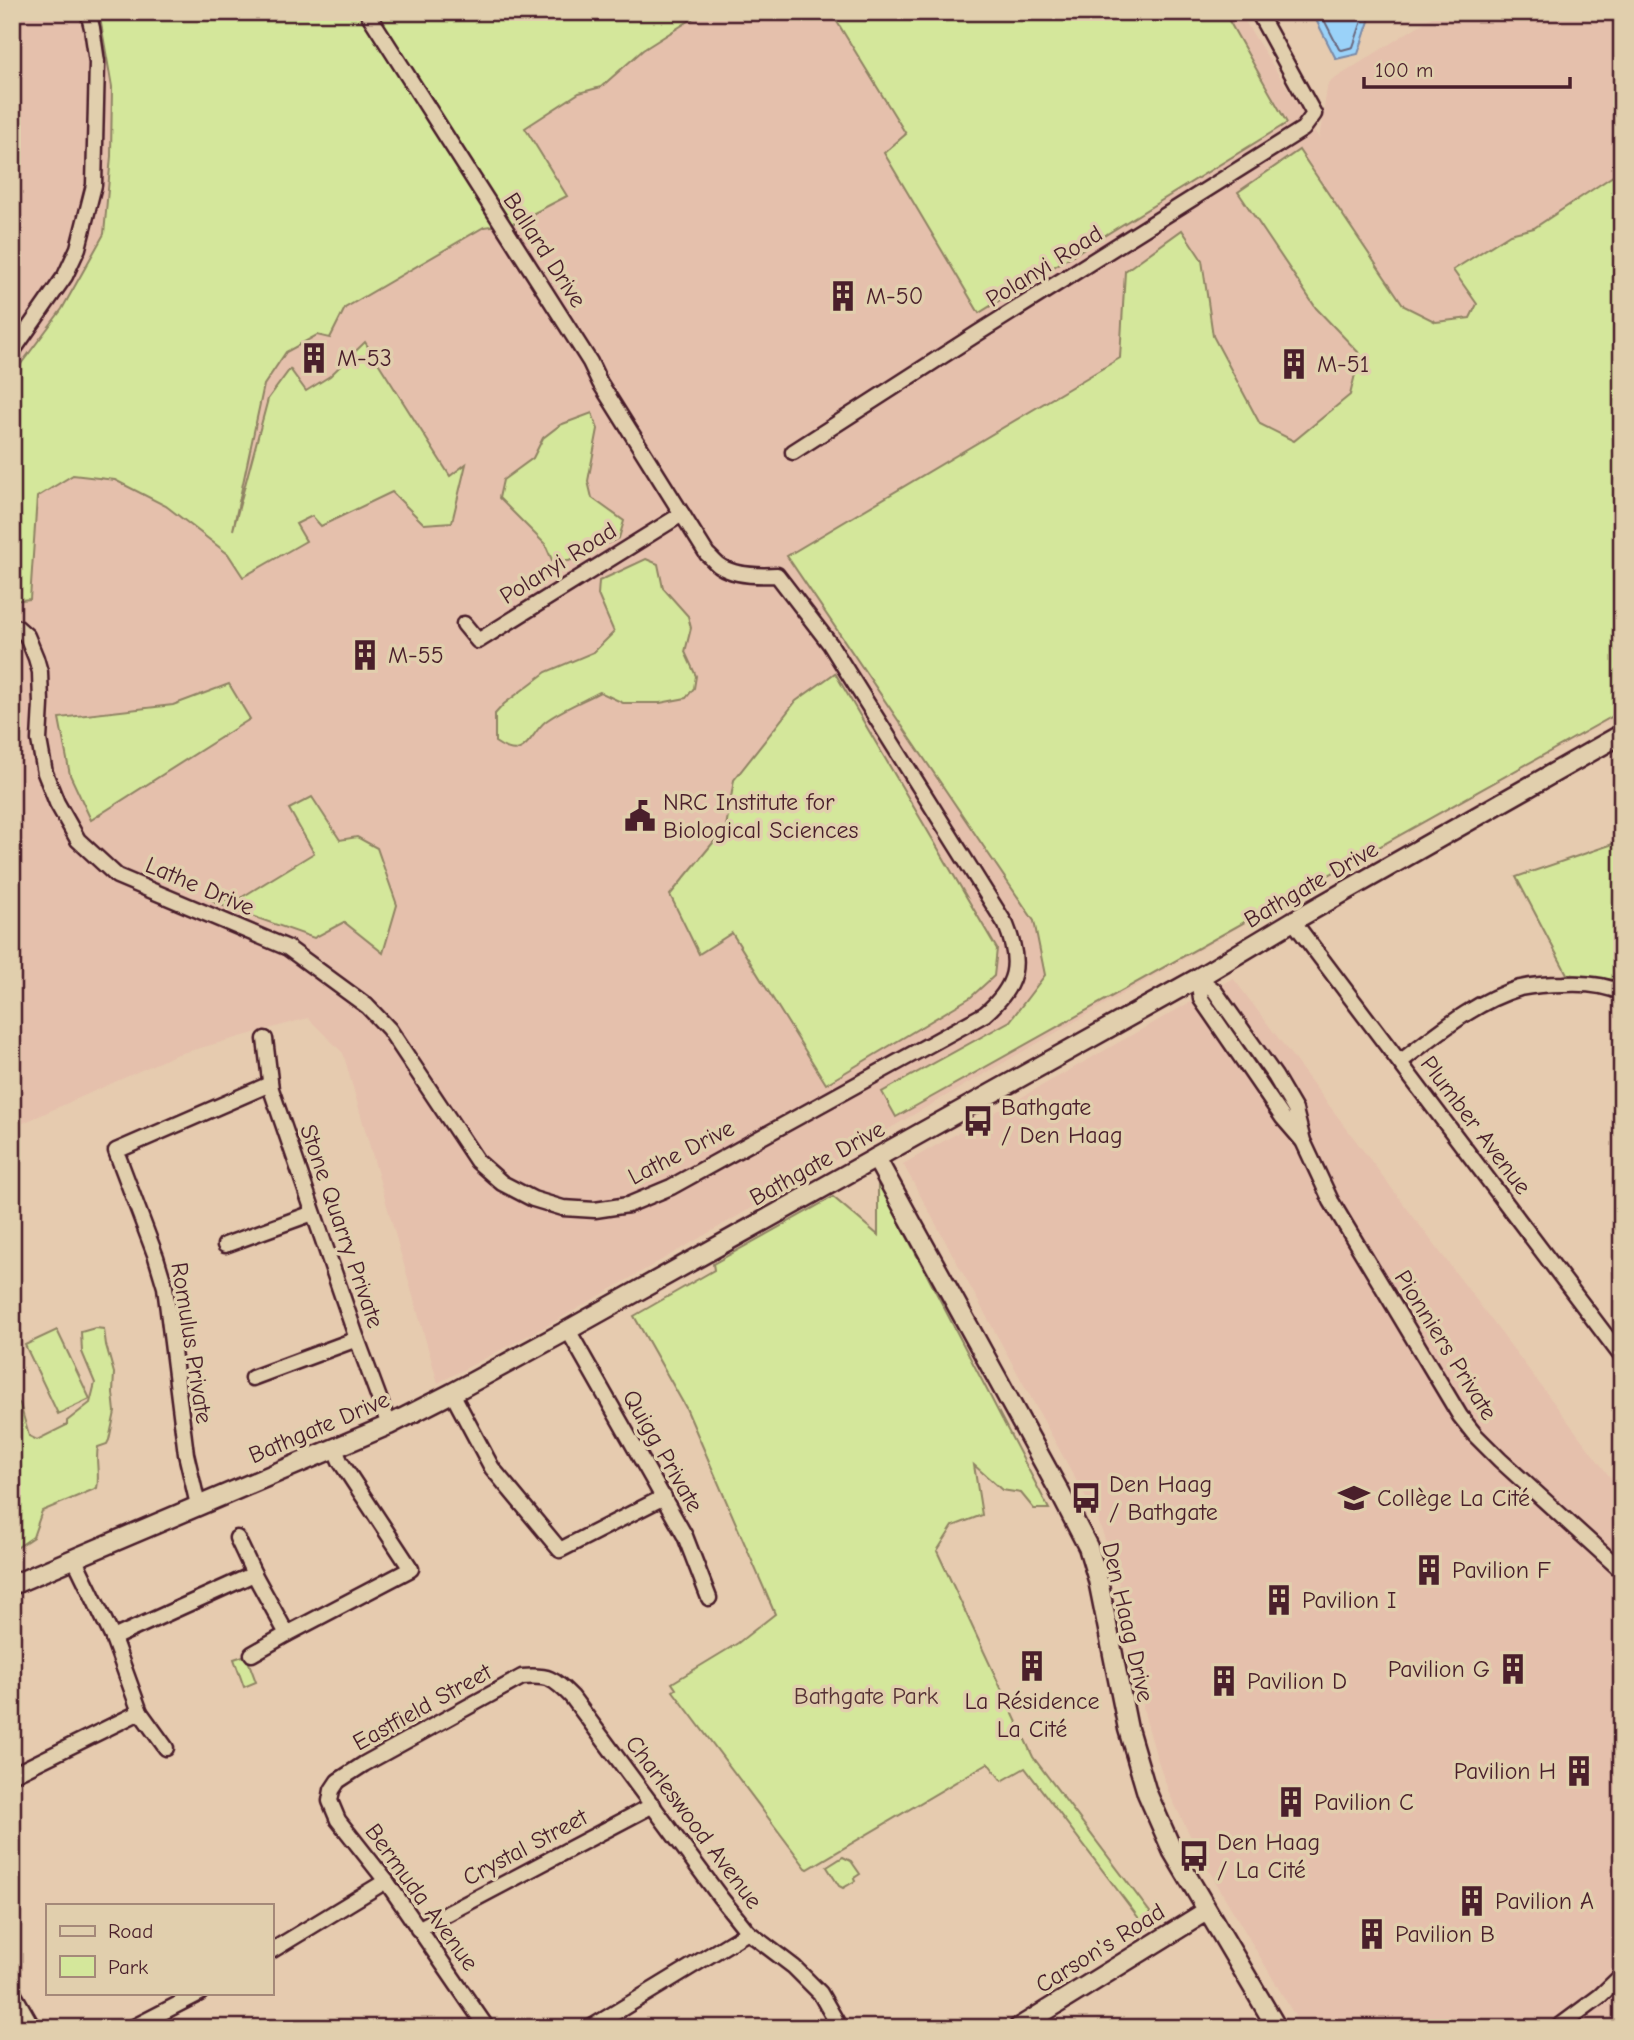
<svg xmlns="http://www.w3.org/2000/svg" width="1634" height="2040" font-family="'Comic Neue',sans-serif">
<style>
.built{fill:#e5c0ac}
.green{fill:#d4e79b;stroke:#8f8363;stroke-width:2}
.water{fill:#9ad2f9;stroke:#7a8aa7;stroke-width:2}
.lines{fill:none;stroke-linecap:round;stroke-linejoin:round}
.shore{stroke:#6a677d;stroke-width:2}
.minor-casing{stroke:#4a1f2b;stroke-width:19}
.tertiary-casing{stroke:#4a1f2b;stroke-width:23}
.minor{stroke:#e1cfad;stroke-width:14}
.tertiary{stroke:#e1cfad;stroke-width:18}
.labels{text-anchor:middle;stroke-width:7;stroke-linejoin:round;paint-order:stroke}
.street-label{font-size:24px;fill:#4a1f2b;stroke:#e1cfad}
.poi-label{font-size:24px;fill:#4a1f2b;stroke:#e1cfad;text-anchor:start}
.park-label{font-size:24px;fill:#583336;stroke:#e1cfad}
</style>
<rect width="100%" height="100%" fill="#e6cbaf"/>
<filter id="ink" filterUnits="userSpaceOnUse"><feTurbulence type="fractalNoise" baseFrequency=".0143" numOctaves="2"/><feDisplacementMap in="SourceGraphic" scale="14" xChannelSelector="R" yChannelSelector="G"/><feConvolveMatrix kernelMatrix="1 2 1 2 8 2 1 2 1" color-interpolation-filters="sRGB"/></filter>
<g filter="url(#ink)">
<g class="built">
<path d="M12,12h1227l80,126 9,-55 112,-71h182v701l-340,189 -726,419 -118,62 -95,-330 -35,-35 -133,37 -163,73z"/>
<path d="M1233,978l389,515v535h-320l-100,-169 -33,-66 -13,-38 -11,-39 -29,-146 -18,-50 -195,-356z"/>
</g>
<g class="green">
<path d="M99,12h604l-60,38 -42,37 -22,6 -54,35 42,68 -52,27 -31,4 -139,81 -15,30 -13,-3 -31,17 -22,33 -31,145 35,-131 22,-30 16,22 24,-15 35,-34 85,134 16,-12 -14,58 -28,2 -32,-32 -71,34 -9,-10 -16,8 10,17 -63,36 -15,-23 -62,-48 -51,-26 -42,-5 -36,22 -7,102 -18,2v-225l50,-67 42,-75 7,-78 1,-69z"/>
<path d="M831,12h393l63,111 -308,190 -95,-160 22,-19z"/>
<path d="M1299,150l105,156 32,16 34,-4 7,-14 -24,-34 57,-36 24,-6 88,-58v541l-726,406 -14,-25 128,-71 35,-46 -11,-54 -247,-365 333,-198 5,-87 57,-41 20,30 11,76 47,88 34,17 56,-46 10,-41 -44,-46 -78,-116z"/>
<path d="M592,413l6,16 -10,52 4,17 32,23 -5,17 -50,23 -17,-1 -7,-16 -46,-46 4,-18 30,-22 10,-20 17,-13z"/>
<path d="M646,559l12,5 5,24 25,28 3,12 -6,24 11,24 -2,12 -8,10 -26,5h-37l-23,-11c-17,9 -38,17 -54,29 -17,13 -19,43 -51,21v-28l9,-10 42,-32 48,-20 20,-20 -16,-37 1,-14z"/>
<path d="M835,673l162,276 -3,27 -23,21 -145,87 -94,-151 -33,21 -29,-59 56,-68 8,-47 62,-79z"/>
<path d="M229,684l21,35 -159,101 -21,-45 -11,-57 114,-13z"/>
<path d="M312,797l28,43 17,-3 20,11 20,57 -14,48 -39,-31 -30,16 -99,-35 -6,-7 11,-3 6,7 8,2 80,-49 -25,-44z"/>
<path d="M1622,838v143l-55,-7 -51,-97 94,-32z"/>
<path d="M878,1181l171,328h-15l-13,-16 -19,-3 -28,-25 8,50 -29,11 -16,25 96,206 125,166 -11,6 -122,-161 -23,13 -14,-18 -180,106 -2,-1 -133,-177 3,-2 -4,-6 66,-40 37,-29 -89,-206 -52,-92 80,-46 -1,-6 120,-67 45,38z"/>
<path d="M95,1328l9,1 2,16 8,28 -1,20 2,19 -6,28 -2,4 -9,3c-3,13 2,28 -1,41l-55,23 -9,26 -21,14v-154l8,7 9,32 8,4 30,-15v-4l23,-18 5,-20 -13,-31 -1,-20z"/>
<path d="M57,1330l33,69 -32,15 -33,-69z"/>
<path d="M246,1655l10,27 -12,5 -10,-28z"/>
<path d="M843,1857l8,4 9,13 -6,4 1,3 -12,7 -4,-2 -12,-19z"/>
</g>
<path class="water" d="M1312,12h60l-14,42 -22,5z"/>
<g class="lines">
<path class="shore" d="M1320,12l19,37 3,1 11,-3 12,-35"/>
<defs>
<g id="minor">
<path d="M12,352l53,-76 13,-28 16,-63 3,-123 -5,-34 -4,-16"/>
<path d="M793,452l185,-119 325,-204 11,-15 -56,-102"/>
<path d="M464,624l14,17 204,-127"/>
<path d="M12,626l6,2 9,8 9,22 4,14 1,32 -2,36 6,33 12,30 21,37 39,36 171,72 79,58 22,23 88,132 25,22 31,16 30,9 32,2 33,-5 43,-18 314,-173c32,-28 37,-50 21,-89l-176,-281 -53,-69c-18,1 -42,1 -57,-9 -5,-3 -9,-9 -13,-12l-107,-171 -10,-21 -223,-350"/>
<path d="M1293,921l329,436"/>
<path d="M1198,978l16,12 61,86 20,34 8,31 28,60 129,215 15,19 25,25 122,111"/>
<path d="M1198,978l3,21 82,119 19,22"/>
<path d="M265,1039l6,50 86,250 32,86"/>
<path d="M1400,1062c37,-28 75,-61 120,-74 14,-3 30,-4 44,-4 19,-1 40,0 58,9"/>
<path d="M225,1245l88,-32"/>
<path d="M568,1330l117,206 24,62"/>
<path d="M252,1378l105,-39"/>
<path d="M452,1393l40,75 68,82 104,-53"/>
<path d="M198,1505l-12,-51 -21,-167 -9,-30 -40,-106 154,-67"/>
<path d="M237,1538l17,36 33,60"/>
<path d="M74,1558l39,80 27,74 26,36"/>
<path d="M113,1638l141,-64"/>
<path d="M252,1654l35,-20 124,-65 -71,-108 -5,-12"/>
<path d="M12,1775l128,-63"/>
<path d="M418,1929l235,-124"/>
<path d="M271,1951l115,-70"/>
<path d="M12,1991l21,37"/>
<path d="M132,2028l68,-35"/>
<path d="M487,2028l-101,-147 -48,-61 -8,-19 2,-11 6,-9 26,-17 158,-87c27,-2 31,1 50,20l148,200 28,35 46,35 26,26 20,35"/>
<path d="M590,2028l158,-96"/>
<path d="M1557,2028l43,-32 22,-21"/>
</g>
<g id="tertiary">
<path d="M876,1158l182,331 30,58 10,33 30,149 19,64 26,59 104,176"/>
<path d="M12,1585l377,-160 63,-32 116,-63 630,-352 95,-57 329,-187"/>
<path d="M1018,2028l189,-117"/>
</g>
</defs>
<use href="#minor" class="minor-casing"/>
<use href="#tertiary" class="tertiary-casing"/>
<use href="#minor" class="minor"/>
<use href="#tertiary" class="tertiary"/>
</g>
</g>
<defs>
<symbol id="building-bare" viewBox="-9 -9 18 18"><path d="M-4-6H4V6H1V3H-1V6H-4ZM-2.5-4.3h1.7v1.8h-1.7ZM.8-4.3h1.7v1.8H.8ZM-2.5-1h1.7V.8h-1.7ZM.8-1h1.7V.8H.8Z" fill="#4a1f2b" stroke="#e1cfad" stroke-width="2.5" paint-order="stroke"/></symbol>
<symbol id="civic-bare" viewBox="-9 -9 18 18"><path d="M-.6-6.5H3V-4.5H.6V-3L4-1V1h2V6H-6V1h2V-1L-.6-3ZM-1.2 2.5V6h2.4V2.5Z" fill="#4a1f2b" stroke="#e1cfad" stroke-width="2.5" paint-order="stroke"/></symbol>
<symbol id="bus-bare" viewBox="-9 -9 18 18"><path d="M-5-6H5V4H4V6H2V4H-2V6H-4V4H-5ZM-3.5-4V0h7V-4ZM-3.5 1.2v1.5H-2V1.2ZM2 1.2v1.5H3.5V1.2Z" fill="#4a1f2b" stroke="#e1cfad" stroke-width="2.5" paint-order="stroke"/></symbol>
<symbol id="university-bare" viewBox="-9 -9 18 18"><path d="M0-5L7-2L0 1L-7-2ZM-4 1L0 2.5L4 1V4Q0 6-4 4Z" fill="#4a1f2b" stroke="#e1cfad" stroke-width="2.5" paint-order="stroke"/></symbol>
</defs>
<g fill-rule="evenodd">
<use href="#building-bare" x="821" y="274" width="44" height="44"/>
<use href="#building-bare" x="292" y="336" width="44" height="44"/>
<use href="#building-bare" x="1272" y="342" width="44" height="44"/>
<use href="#building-bare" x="343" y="633" width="44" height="44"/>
<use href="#civic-bare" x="618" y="794" width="44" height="44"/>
<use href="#bus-bare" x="956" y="1099" width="44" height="44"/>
<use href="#bus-bare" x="1064" y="1476" width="44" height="44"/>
<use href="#university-bare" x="1332" y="1476" width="44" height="44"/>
<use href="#building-bare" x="1407" y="1548" width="44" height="44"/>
<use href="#building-bare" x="1257" y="1578" width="44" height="44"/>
<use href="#building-bare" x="1010" y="1644" width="44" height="44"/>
<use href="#building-bare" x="1491" y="1647" width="44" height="44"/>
<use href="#building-bare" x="1202" y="1659" width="44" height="44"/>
<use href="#building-bare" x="1557" y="1749" width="44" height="44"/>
<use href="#building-bare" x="1269" y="1780" width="44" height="44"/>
<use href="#bus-bare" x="1172" y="1834" width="44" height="44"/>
<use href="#building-bare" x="1450" y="1879" width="44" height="44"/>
<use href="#building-bare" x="1350" y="1912" width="44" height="44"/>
</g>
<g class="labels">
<g class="street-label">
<text transform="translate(545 250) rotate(57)" y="8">Ballard Drive</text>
<text transform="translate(1044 266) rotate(-32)" y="8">Polanyi Road</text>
<text transform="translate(558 563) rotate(-32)" y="8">Polanyi Road</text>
<text transform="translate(1311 884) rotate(-30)" y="8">Bathgate Drive</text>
<text transform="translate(200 886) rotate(23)" y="8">Lathe Drive</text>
<text transform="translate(1476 1125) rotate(53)" y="8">Plumber Avenue</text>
<text transform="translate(681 1152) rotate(-27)" y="8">Lathe Drive</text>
<text transform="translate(817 1163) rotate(-29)" y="8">Bathgate Drive</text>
<text transform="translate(342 1226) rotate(71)" y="8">Stone Quarry Private</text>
<text transform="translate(192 1343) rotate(81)" y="8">Romulus Private</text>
<text transform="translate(1446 1345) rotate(58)" y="8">Pionniers Private</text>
<text transform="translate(319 1427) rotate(-23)" y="8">Bathgate Drive</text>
<text transform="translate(663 1451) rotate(60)" y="8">Quigg Private</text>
<text transform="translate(1128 1622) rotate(77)" y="8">Den Haag Drive</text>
<text transform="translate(422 1707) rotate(-29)" y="8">Eastfield Street</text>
<text transform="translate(694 1822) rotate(53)" y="8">Charleswood Avenue</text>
<text transform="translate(525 1847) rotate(-28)" y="8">Crystal Street</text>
<text transform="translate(422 1897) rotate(54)" y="8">Bermuda Avenue</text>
<text transform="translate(1100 1948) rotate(-32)" y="8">Carson's Road</text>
</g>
<g class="poi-label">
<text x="866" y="304">M-50</text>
<text x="337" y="366">M-53</text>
<text x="1317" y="372">M-51</text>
<text x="388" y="663">M-55</text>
<text x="663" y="810">NRC Institute for<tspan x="663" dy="28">Biological Sciences</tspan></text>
<text x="1001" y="1115">Bathgate<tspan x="1001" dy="28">/ Den Haag</tspan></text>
<text x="1109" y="1492">Den Haag<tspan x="1109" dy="28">/ Bathgate</tspan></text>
<text x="1377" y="1506">Collège La Cité</text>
<text x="1452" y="1578">Pavilion F</text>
<text x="1302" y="1608">Pavilion I</text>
<text x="1490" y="1677" text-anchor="end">Pavilion G</text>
<text x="1247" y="1689">Pavilion D</text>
<text x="1032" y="1709" text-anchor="middle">La Résidence<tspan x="1032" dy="28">La Cité</tspan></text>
<text x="1556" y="1779" text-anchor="end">Pavilion H</text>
<text x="1314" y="1810">Pavilion C</text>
<text x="1217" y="1850">Den Haag<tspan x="1217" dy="28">/ La Cité</tspan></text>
<text x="1495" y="1909">Pavilion A</text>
<text x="1395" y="1942">Pavilion B</text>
</g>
<g class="park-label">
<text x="866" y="1704">Bathgate Park</text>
</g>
</g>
<rect width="1634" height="2040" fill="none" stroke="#e1cfad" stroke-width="42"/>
<rect x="21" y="21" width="1592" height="1998" fill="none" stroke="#4a1f2b" stroke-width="2.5" filter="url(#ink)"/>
<rect x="46" y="1904" width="228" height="91" fill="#e1cfad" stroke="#a58979" stroke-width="2"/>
<rect x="60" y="1926" width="35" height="10" fill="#e1cfad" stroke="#a58979" stroke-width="2"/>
<text x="108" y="1938" font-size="21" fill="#4a1f2b">Road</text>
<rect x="60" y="1956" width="35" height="21" fill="#d4e79b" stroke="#a58979" stroke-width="2"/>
<text x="108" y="1974" font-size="21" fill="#4a1f2b">Park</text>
<path d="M1364 77v10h206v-10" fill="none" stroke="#4a1f2b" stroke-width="3.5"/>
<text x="1375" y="77" font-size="21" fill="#4a1f2b" stroke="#e1cfad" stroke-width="5" paint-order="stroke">100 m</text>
</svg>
